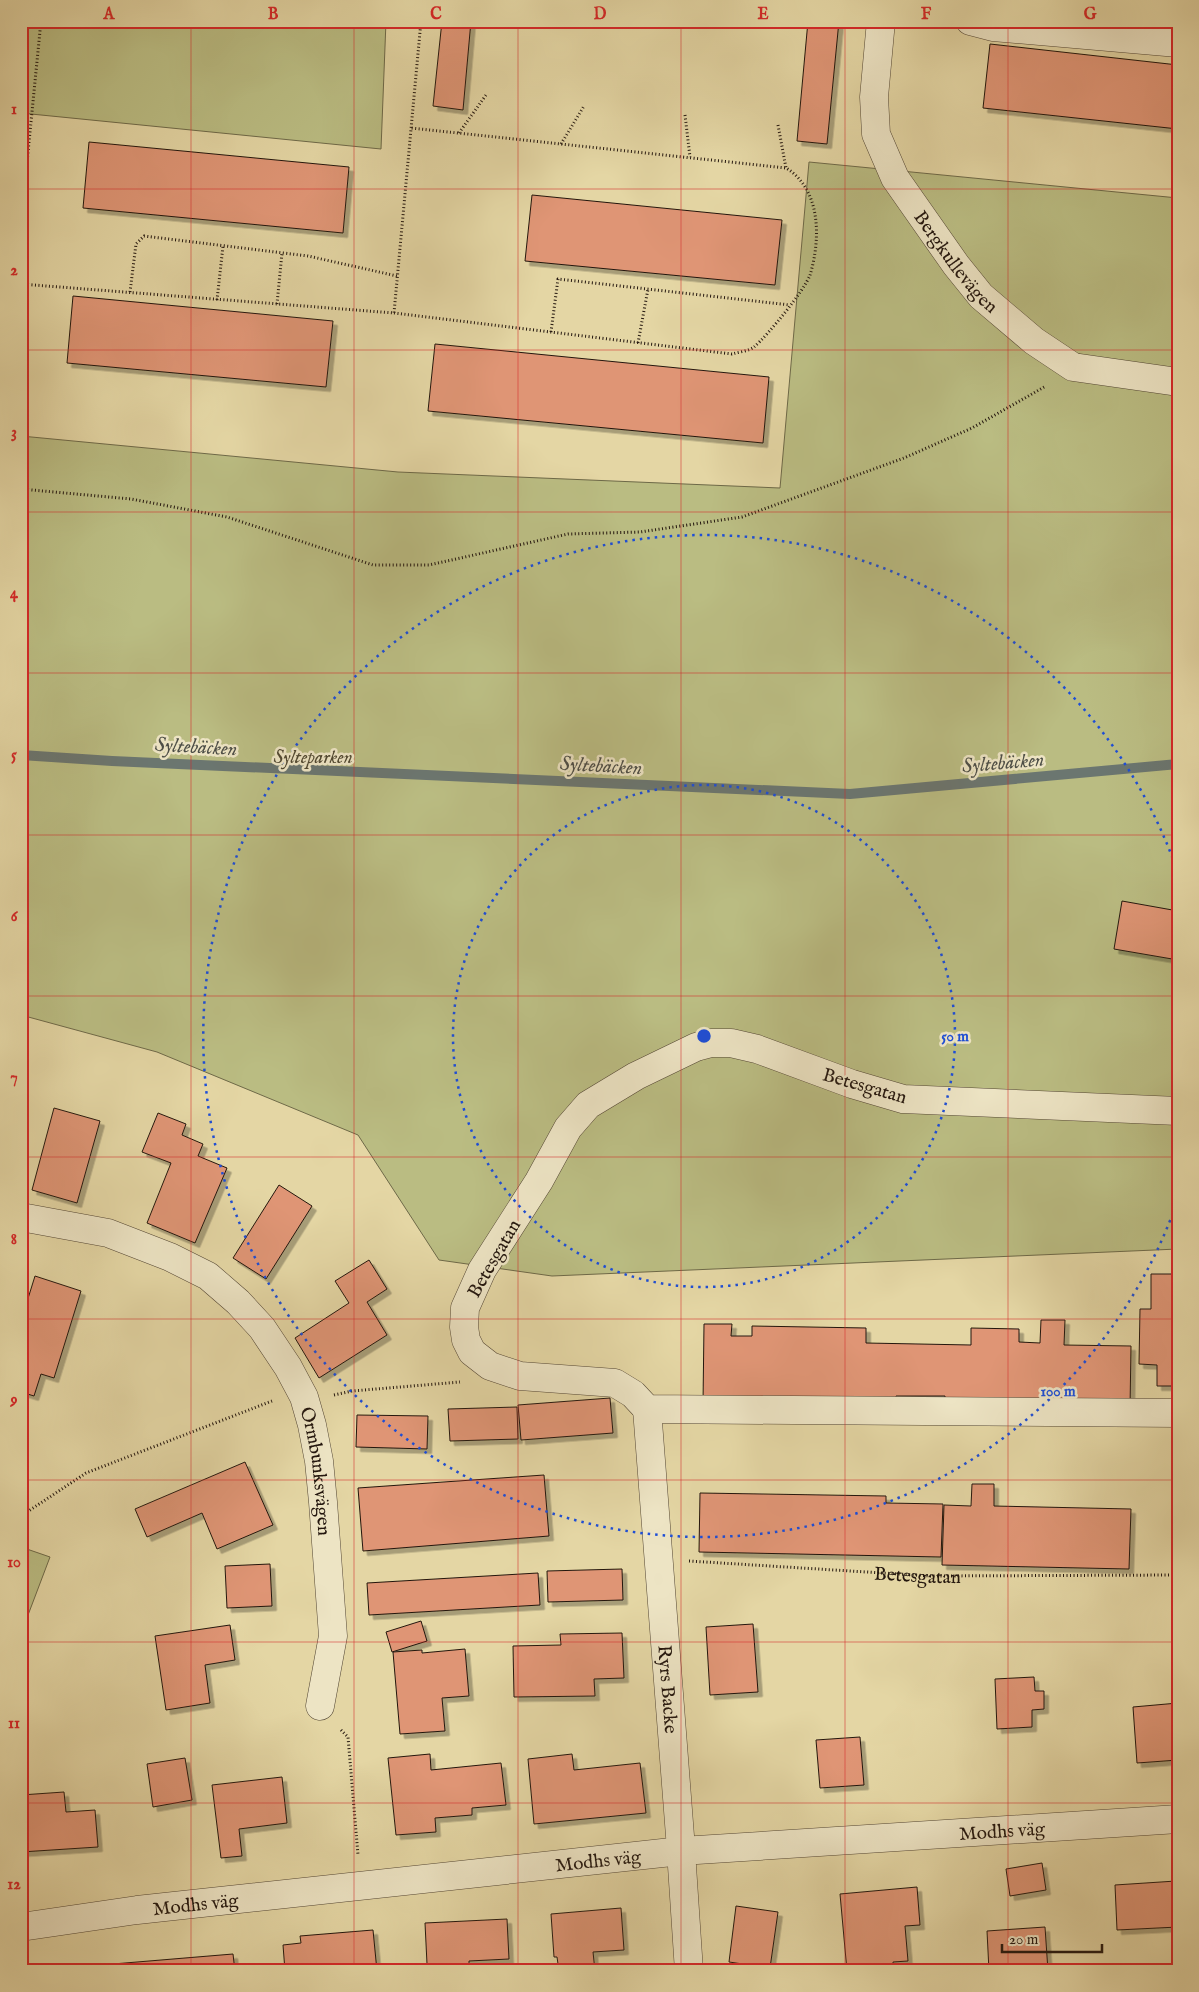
<svg xmlns="http://www.w3.org/2000/svg" width="1199" height="1992" font-family="'IM FELL English',serif">
<style>
.green{fill:#babc82;stroke:#6e6948}
.lines{fill:none;stroke-linecap:round;stroke-linejoin:round}
.stream{stroke:#6b7670;stroke-width:10}
.building{fill:#df9574;stroke:#23160e;filter:url(#shadow)}
.minor-casing{stroke:#534634;stroke-width:29}
.path{stroke:#23160e;stroke-width:3;stroke-dasharray:1 2.5;stroke-linecap:butt}
.minor{stroke:#ede4c4;stroke-width:28}
.grid{fill:none;stroke:#d62828;stroke-width:1;stroke-opacity:0.55}
.ring{fill:none;stroke:#1d4ed8;stroke-width:2.5;stroke-dasharray:2.5 5}
.labels{text-anchor:middle;stroke-width:5;stroke-linejoin:round;paint-order:stroke}
.street-label{font-size:19px;fill:#23160e;stroke:#ede4c4}
.park-label{font-size:19px;font-style:italic;fill:#504831;stroke:#ede4c4}
.water-label{font-size:20px;font-style:italic;fill:#4d4e47;stroke:#ede4c4}
.centre{fill:#1d4ed8;stroke:#ede4c4;stroke-width:2.5}
.ring-label{font-size:15px;text-anchor:middle;font-weight:bold;fill:#1d4ed8;stroke:#ede4c4;stroke-width:5;stroke-linejoin:round;paint-order:stroke}
.neatline{fill:none;stroke:#d62828;stroke-width:2}
.grid-label{font-size:16px;text-anchor:middle;font-weight:bold;fill:#d62828}
</style>
<defs>
<filter id="shadow"><feDropShadow dx="4.5" dy="4.5" stdDeviation="0" flood-color="#0004"/></filter>
</defs>
<rect width="100%" height="100%" fill="#e4d6a4"/>
<filter id="stains"><feTurbulence type="fractalNoise" baseFrequency=".004" numOctaves="4"/><feColorMatrix values="0 0 0 0 .2 0 0 0 0 .09 0 0 0 0 .02 0 0 0 .5 -.17"/></filter>
<radialGradient id="worn" r=".72"><stop offset=".6" stop-color="#630" stop-opacity="0"/><stop offset="1" stop-color="#630" stop-opacity=".3"/></radialGradient>
<g class="green">
<path d="M21,21h365l-5,128 -360,-36z"/>
<path d="M809,162l369,36v1051l-626,27 -113,-16 -81,-125 -201,-83 -136,-37v-579l377,36 382,16z"/>
<path d="M21,1547l29,10 -25,66 -4,-1z"/>
</g>
<g class="lines">
<path class="stream" d="M21,755l91,6 738,33 328,-30"/>
</g>
<g class="building">
<path d="M442,21h29l-8,89 -30,-4z"/>
<path d="M808,21h31l-12,123 -30,-3z"/>
<path d="M990,44l188,21v64l-195,-21z"/>
<path d="M89,142l260,25 -6,66 -260,-25z"/>
<path d="M532,195l250,25 -7,65 -250,-24z"/>
<path d="M73,296l260,25 -7,66 -259,-24z"/>
<path d="M435,344l334,33 -6,66 -335,-32z"/>
<path d="M1122,901l56,10v49l-64,-11z"/>
<path d="M54,1108l46,13 -23,82 -45,-13z"/>
<path d="M158,1113l28,11 -4,11 21,9 -5,12 29,12 -32,75 -48,-20 24,-60 -29,-11z"/>
<path d="M279,1185l33,21 -46,73 -33,-21z"/>
<path d="M369,1260l18,29 -20,13 20,33 -68,43 -24,-40 54,-35 -14,-22z"/>
<path d="M1151,1274h27v112h-21v-21l-18,-1 1,-55h11z"/>
<path d="M35,1276l46,15 -27,87 -13,-4 -7,22 -13,-4v-71z"/>
<path d="M1041,1320h24l-1,25 67,1 -1,62 -185,-3v-9h-49v11l-193,-3 1,-80h28l-1,12h21v-10l114,2v15l105,2v-17l48,1v13l21,1z"/>
<path d="M610,1398l3,35 -92,7 -3,-35z"/>
<path d="M517,1407l1,32 -68,2 -2,-32z"/>
<path d="M357,1415l71,1 -1,33 -71,-2z"/>
<path d="M245,1462l28,63 -56,24 -15,-36 -55,24 -12,-28z"/>
<path d="M544,1475l5,61 -186,15 -5,-63z"/>
<path d="M972,1484h22v22l137,3 -2,60 -187,-4 2,-60 27,1z"/>
<path d="M700,1493l186,3v7l57,1 -2,53 -242,-5z"/>
<path d="M270,1564l2,42 -45,2 -2,-42z"/>
<path d="M622,1569l1,31 -75,2 -1,-31z"/>
<path d="M538,1573l2,32 -171,10 -2,-32z"/>
<path d="M421,1621l6,20 -35,11 -6,-20z"/>
<path d="M753,1624l5,68 -48,3 -4,-68z"/>
<path d="M230,1625l5,35 -30,5 5,38 -44,7 -11,-74z"/>
<path d="M622,1633l2,45 -30,1 1,17 -81,1 -1,-51 48,-1 -1,-11z"/>
<path d="M465,1649l4,47 -27,2 3,33 -45,3 -7,-82 29,-2v3z"/>
<path d="M1034,1677l1,14h9v18l-12,1v17l-35,2 -2,-50z"/>
<path d="M1178,1703v57l-41,3 -4,-56z"/>
<path d="M860,1737l4,48 -44,3 -4,-48z"/>
<path d="M430,1754l1,16 70,-7 5,42 -34,3v7l-37,3 1,14 -40,3 -8,-77z"/>
<path d="M572,1754l2,16 66,-7 6,50 -112,11 -6,-65z"/>
<path d="M185,1758l7,42 -39,7 -6,-43z"/>
<path d="M282,1777l5,46 -48,6 3,27 -21,2 -9,-73z"/>
<path d="M64,1792l2,20 29,-2 3,37 -77,5v-57z"/>
<path d="M1042,1863l4,27 -36,6 -4,-27z"/>
<path d="M1176,1881l2,46 -61,3 -2,-45z"/>
<path d="M917,1887l3,38 -15,1 3,35 -15,1v9h-46l-7,-77z"/>
<path d="M736,1906l42,6 -8,56 -41,-6z"/>
<path d="M621,1908l3,42 -31,2 2,19h-36l-2,-14h-3l-3,-43z"/>
<path d="M507,1919l2,40 -40,2v10h-60l-1,-6 19,-1 -2,-41z"/>
<path d="M1045,1927l3,44h-59l-2,-40z"/>
<path d="M373,1930l4,41h-92l-2,-26 18,-2 -1,-7z"/>
<path d="M233,1954l2,17h-134v-6z"/>
</g>
<g class="lines">
<defs>
<g id="minor">
<path id="s2" d="M881,21l-7,76 2,37 19,44 61,87 25,31 53,45 39,26 105,15"/>
<path d="M970,21l23,6 185,16"/>
<path d="M1178,1111l-275,-12 -51,-15 -95,-35 -26,-6h-20l-15,4 -60,29 -48,29 -20,23 -29,53 -57,89 -17,38 -1,19 2,13 6,12 18,14 30,10 95,7 18,11 14,15 531,4"/>
<path id="s3" d="M21,1217l87,16 62,24 38,19 30,26 24,26 26,39 16,30 8,28 7,36 4,41 10,134 -13,70"/>
<path id="s4" d="M647,1409l33,427 9,135"/>
<path id="s5" d="M21,1927l116,-17 544,-59 497,-32"/>
</g>
</defs>
<use href="#minor" class="minor-casing"/>
<g class="path">
<path d="M685,115l5,42"/>
<path d="M778,125l8,43"/>
<path d="M459,133l27,-38"/>
<path d="M561,144l23,-38"/>
<path d="M21,223l20,-202"/>
<path d="M21,284l373,29 27,-292"/>
<path d="M130,292l6,-48 8,-8 164,20 89,20"/>
<path d="M217,300l6,-54"/>
<path d="M277,304l5,-51"/>
<path d="M394,313l338,41c7,-2 17,-3 22,-7 14,-12 50,-56 56,-72 11,-36 11,-86 -24,-107l-375,-40"/>
<path d="M551,332l7,-53 232,26"/>
<path d="M638,343l10,-54"/>
<path d="M21,489l110,10 96,18 146,48h56l139,-31 72,-2 102,-15 162,-59 68,-30 74,-42"/>
<path d="M334,1395l18,-4 108,-9"/>
<path d="M21,1516l65,-43 186,-72"/>
<path id="s1" d="M689,1561l242,15 247,-1"/>
<path d="M341,1730l7,7 10,118"/>
</g>
<use href="#minor" class="minor"/>
</g>
<path class="grid" d="M191,21v1950M354,21v1950M518,21v1950M681,21v1950M845,21v1950M1008,21v1950M21,189h1157M21,350h1157M21,512h1157M21,673h1157M21,835h1157M21,996h1157M21,1157h1157M21,1319h1157M21,1480h1157M21,1642h1157M21,1803h1157"/>
<g class="ring">
<circle cx="704" cy="1036" r="251"/>
<path d="M1178 1199A501 501 0 1 1 1178 873"/>
</g>
<g class="labels">
<g class="street-label">
<text dy="7" stroke="none"><textPath href="#s2" startOffset="265">Bergkullevägen</textPath></text>
<text transform="translate(865 1085) rotate(16)" y="7">Betesgatan</text>
<text transform="translate(493 1258) rotate(-60)" y="7">Betesgatan</text>
<text dy="7" stroke="none"><textPath href="#s3" startOffset="429">Ormbunksvägen</textPath></text>
<text dy="7" stroke="none"><textPath href="#s1" startOffset="229">Betesgatan</textPath></text>
<text dy="7" stroke="none"><textPath href="#s4" startOffset="281">Ryrs Backe</textPath></text>
<text dy="7" stroke="none"><textPath href="#s5" startOffset="986">Modhs väg</textPath></text>
<text dy="7" stroke="none"><textPath href="#s5" startOffset="581">Modhs väg</textPath></text>
<text dy="7" stroke="none"><textPath href="#s5" startOffset="176">Modhs väg</textPath></text>
</g>
<g class="park-label">
<text x="313" y="763">Sylteparken</text>
</g>
<g class="water-label">
<text transform="translate(196 746) rotate(3)" y="7">Syltebäcken</text>
<text transform="translate(1003 762) rotate(-5)" y="7">Syltebäcken</text>
<text transform="translate(601 765) rotate(3)" y="7">Syltebäcken</text>
</g>
</g>
<circle cx="704" cy="1036" r="8" class="centre"/>
<g class="ring-label">
<text x="955" y="1041">50 m</text>
<text x="1058" y="1396">100 m</text>
</g>
<rect width="1199" height="1992" fill="none" stroke="#e4d6a4" stroke-width="55"/>
<path d="M1002 1944v8h100v-8" fill="none" stroke="#23160e" stroke-width="2.5"/>
<text x="1009" y="1944" font-size="15" fill="#23160e" stroke="#ede4c4" stroke-width="4" paint-order="stroke">20 m</text>
<rect x="28" y="28" width="1144" height="1936" class="neatline"/>
<g class="grid-label">
<text x="109" y="19">A</text>
<text x="273" y="19">B</text>
<text x="436" y="19">C</text>
<text x="600" y="19">D</text>
<text x="763" y="19">E</text>
<text x="926" y="19">F</text>
<text x="1090" y="19">G</text>
<text x="14" y="114">1</text>
<text x="14" y="275">2</text>
<text x="14" y="437">3</text>
<text x="14" y="598">4</text>
<text x="14" y="760">5</text>
<text x="14" y="921">6</text>
<text x="14" y="1082">7</text>
<text x="14" y="1244">8</text>
<text x="14" y="1405">9</text>
<text x="14" y="1567">10</text>
<text x="14" y="1728">11</text>
<text x="14" y="1889">12</text>
</g>
<rect width="100%" height="100%" filter="url(#stains)"/>
<rect width="100%" height="100%" fill="url(#worn)"/>
</svg>
